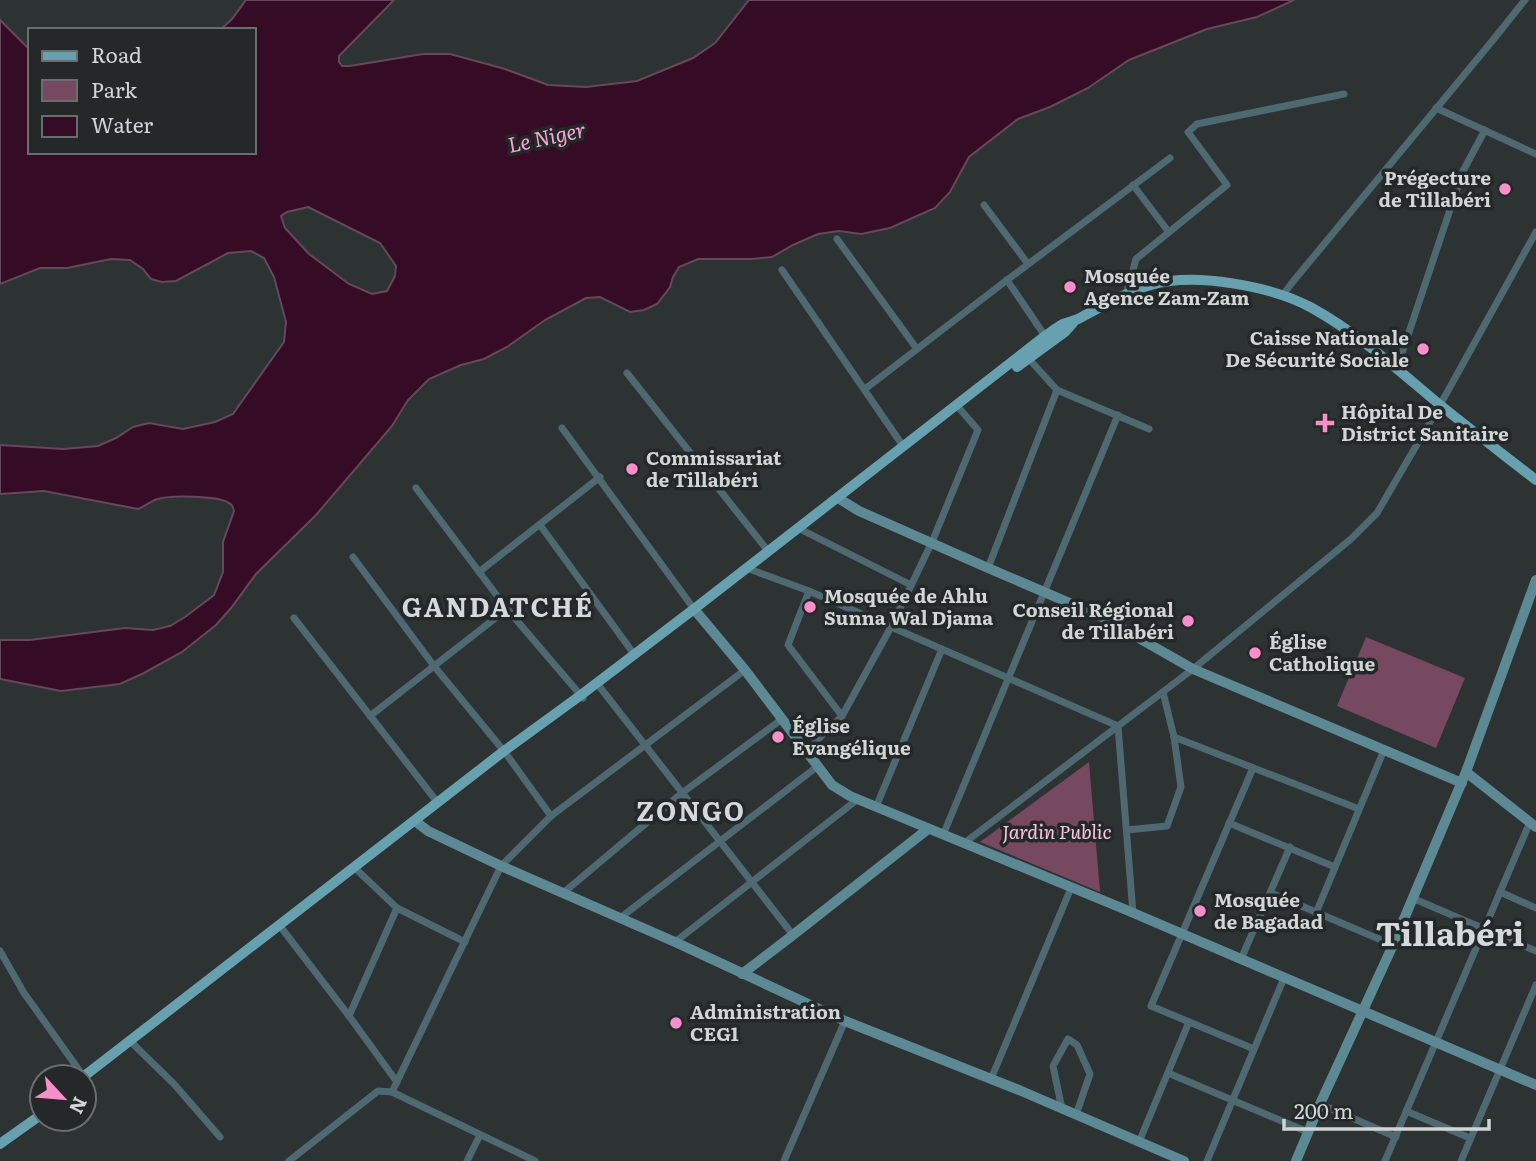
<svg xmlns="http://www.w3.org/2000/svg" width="1536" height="1161" font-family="Literata,serif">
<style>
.green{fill:#764961}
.water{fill:#360b25;stroke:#65485a;stroke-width:2;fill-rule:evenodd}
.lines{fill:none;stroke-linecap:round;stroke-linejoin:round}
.street{stroke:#4e6971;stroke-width:7}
.secondary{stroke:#5d8995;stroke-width:10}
.primary{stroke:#67a1b0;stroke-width:10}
.poi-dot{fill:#f98fca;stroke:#242829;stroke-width:2.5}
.labels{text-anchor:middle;stroke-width:7;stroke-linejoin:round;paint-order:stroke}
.poi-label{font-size:19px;font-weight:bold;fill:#d2d5d6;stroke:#242829;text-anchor:start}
.park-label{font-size:19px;font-style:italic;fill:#f8c7e0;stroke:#242829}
.water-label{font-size:21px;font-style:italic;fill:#f4a6cf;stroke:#242829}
.district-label{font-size:26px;font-weight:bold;letter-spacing:2px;fill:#d4dadb;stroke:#242829}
.town-label{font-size:33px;font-weight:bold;fill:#d4dadb;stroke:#242829}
</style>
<rect width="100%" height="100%" fill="#2d3233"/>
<g class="green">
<path d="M1366,637l99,41 -29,70 -99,-42z"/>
<path d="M1089,762l11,130 -120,-50z"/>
</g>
<path class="water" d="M246,0h148l-55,56v6l3,4h8l73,-12h27l55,15 43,16 38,2 51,-6 56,-23 22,-15 34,-43h545l-37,17 -50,12 -78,31 -41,28 -38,19 -32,12 -49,38 -19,35 -15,16 -45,20 -29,6 -22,-3 -21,3 -25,11 -21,12 -21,2h-53l-19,8 -6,10 -3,10 -13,17 -13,6 -14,2 -30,-15 -14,1 -41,22 -38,27 -23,12 -23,6 -32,14 -21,21 -16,26 -76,89 -60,59 -25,34 -15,17 -34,27 -38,21 -24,11 -59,7 -61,-12v-39h30l95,-12 28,2 17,-4 15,-9 29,-22 9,-23v-30l11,-31c-2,-6 -1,-6 -7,-9 -10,-6 -57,-7 -69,-3 -5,1 -13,7 -20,10l-94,-18 -44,3v-49l63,4 35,-3 18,-8 17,-11 16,-4 34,6 32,-7 18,-8 51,-72 2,-20 -12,-45 -10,-19 -13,-7 -23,2 -52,28 -14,1 -11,-3 -8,-10 -13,-9 -19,-1 -44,9h-27l-40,16v-264l30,30v102h224v-122h-34l12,-11zM308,207l72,36 16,23 -1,10 -8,15 -15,3 -23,-10 -40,-30 -24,-26 -4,-12 6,-4z"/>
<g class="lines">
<g class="street">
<path d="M1436,108l100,46"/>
<path d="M1133,185l35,46"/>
<path d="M984,205l44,59"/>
<path d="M837,239l80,110"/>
<path d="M782,270l121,176"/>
<path d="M1007,280l38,56"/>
<path d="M1126,295l10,-36 91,-74 -39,-53 9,-8 147,-30"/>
<path d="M1283,295l8,-11 202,-244 32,-40"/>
<path d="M1029,359l28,31 92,39"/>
<path d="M1397,368l66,-197 22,-41"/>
<path d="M627,373l141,178"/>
<path d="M865,389l142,-109 163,-122"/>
<path d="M562,428l132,181"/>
<path d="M416,488l91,121 76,89"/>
<path d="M540,525l94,129"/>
<path d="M798,528l113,57"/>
<path d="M353,557l81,109 70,85 47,65"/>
<path d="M988,568l69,-178"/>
<path d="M752,570l57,21 309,135 15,187"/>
<path d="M479,572l121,-95"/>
<path d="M809,591l-21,54 54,71"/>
<path d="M294,618l144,185"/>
<path d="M599,686l194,249"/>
<path d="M370,716l137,-107"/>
<path d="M1174,737l185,72"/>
<path d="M806,751l36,-35 49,-89 41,-85 46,-112 -19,-22"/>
<path d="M1253,768l-102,238 103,43"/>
<path d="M876,807l66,-158"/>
<path d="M1229,823l106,44"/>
<path d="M1127,830l40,-4 14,-39 -7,-50 -11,-45"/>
<path d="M943,835l175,-420"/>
<path d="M963,844l230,-175 158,-130 26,-26 63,-108 96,-173"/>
<path d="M358,871l39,37 68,34"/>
<path d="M1500,892l36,16"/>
<path d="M563,893l119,-100 100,-74"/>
<path d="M1271,893l122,52"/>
<path d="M1412,898l124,53"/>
<path d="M1316,913l68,-163"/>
<path d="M620,918l198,-152"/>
<path d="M283,930l66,86 48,66"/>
<path d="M675,942l183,-143"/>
<path d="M0,951l24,42 60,84"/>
<path d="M1241,959l49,-112"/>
<path d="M349,1016l48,-108"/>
<path d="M130,1041l44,43 46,53"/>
<path d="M1168,1073l140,59"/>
<path d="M991,1079l80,-191"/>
<path d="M392,1092l109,-226 50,-50 194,-146"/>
<path d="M1320,1104l76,33"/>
<path d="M1062,1109l-9,-43 15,-27 9,6 13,29 -14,41"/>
<path d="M1406,1111l64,27"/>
<path d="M1139,1142l50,-120"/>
<path d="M289,1161l89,-70 14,1 143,69"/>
<path d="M467,1161l13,-26"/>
<path d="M784,1161l61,-140"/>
<path d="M1207,1161l77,-183"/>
<path d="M1385,1161l145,-339"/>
<path d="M1461,1161l75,-176"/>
</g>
<g class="secondary">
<path d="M838,498l21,13 129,57 112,48 93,53 269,114"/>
<path d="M694,609l51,61 87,115 18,11 274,113 412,176"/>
<path d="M1466,772l70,55"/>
<path d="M415,821l13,10 73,35 174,76 170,79 174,69 165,71"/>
<path d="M742,974l51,-39 135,-106"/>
<path d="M1296,1161l24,-57 73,-159 73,-173 70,-192"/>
</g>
<g class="primary">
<path d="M1017,367l48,-35 8,-9"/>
<path d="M83,1077l421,-326 77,-56 113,-86 351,-273c6,-4 12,-9 18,-12 5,-2 10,-3 15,-5 23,-12 48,-27 73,-34 43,-13 121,1 161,23 47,26 86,62 127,96 32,26 65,51 97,76"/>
<path d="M0,1144l42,-30"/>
</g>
</g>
<g class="poi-dot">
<circle cx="1505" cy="189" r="7"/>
<circle cx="1070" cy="287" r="7"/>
<circle cx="1423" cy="349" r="7"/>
<path d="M1321.5 412.5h7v7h7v7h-7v7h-7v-7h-7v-7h7z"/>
<circle cx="632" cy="469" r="7"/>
<circle cx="810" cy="607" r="7"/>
<circle cx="1188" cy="621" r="7"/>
<circle cx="1255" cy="653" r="7"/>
<circle cx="778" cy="737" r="7"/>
<circle cx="1200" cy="911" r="7"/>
<circle cx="676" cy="1023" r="7"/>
</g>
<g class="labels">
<g class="poi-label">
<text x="1491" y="185" text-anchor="end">Prégecture<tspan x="1491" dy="22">de Tillabéri</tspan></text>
<text x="1084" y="283">Mosquée<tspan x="1084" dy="22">Agence Zam-Zam</tspan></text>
<text x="1409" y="345" text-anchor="end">Caisse Nationale<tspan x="1409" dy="22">De Sécurité Sociale</tspan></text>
<text x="1341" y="419">Hôpital De<tspan x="1341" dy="22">District Sanitaire</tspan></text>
<text x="646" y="465">Commissariat<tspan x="646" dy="22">de Tillabéri</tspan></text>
<text x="824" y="603">Mosquée de Ahlu<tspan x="824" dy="22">Sunna Wal Djama</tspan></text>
<text x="1174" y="617" text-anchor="end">Conseil Régional<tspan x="1174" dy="22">de Tillabéri</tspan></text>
<text x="1269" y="649">Église<tspan x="1269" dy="22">Catholique</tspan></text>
<text x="792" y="733">Église<tspan x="792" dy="22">Evangélique</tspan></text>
<text x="1214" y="907">Mosquée<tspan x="1214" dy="22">de Bagadad</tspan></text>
<text x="690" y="1019">Administration<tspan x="690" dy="22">CEG1</tspan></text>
</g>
<g class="park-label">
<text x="1057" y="839">Jardin Public</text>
</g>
<g class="water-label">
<text transform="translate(547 138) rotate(-12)" y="7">Le Niger</text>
</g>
<g class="district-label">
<text x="498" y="617">GANDATCHÉ</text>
<text x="691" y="821">ZONGO</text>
</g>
<g class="town-label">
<text x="1450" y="946">Tillabéri</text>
</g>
</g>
<rect x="28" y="28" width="228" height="126" fill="#242829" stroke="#6a6d6e" stroke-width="2"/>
<rect x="42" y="51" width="35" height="10" fill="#67a1b0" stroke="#6a6d6e" stroke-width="2"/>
<text x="91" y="63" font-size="21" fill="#d2d5d6">Road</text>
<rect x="42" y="80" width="35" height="21" fill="#764961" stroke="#6a6d6e" stroke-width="2"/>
<text x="91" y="98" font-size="21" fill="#d2d5d6">Park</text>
<rect x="42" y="116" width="35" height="21" fill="#360b25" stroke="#6a6d6e" stroke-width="2"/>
<text x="91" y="133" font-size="21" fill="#d2d5d6">Water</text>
<g transform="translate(63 1098) rotate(116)"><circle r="33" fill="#242829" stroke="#6a6d6e" stroke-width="2"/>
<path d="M0-5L12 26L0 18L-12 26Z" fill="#f98fca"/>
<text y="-10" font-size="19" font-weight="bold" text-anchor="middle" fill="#d2d5d6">N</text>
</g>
<path d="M1284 1119v10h205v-10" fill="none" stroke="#d2d5d6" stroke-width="3.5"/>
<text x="1294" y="1119" font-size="21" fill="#d2d5d6" stroke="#242829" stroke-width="5" paint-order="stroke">200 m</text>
</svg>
